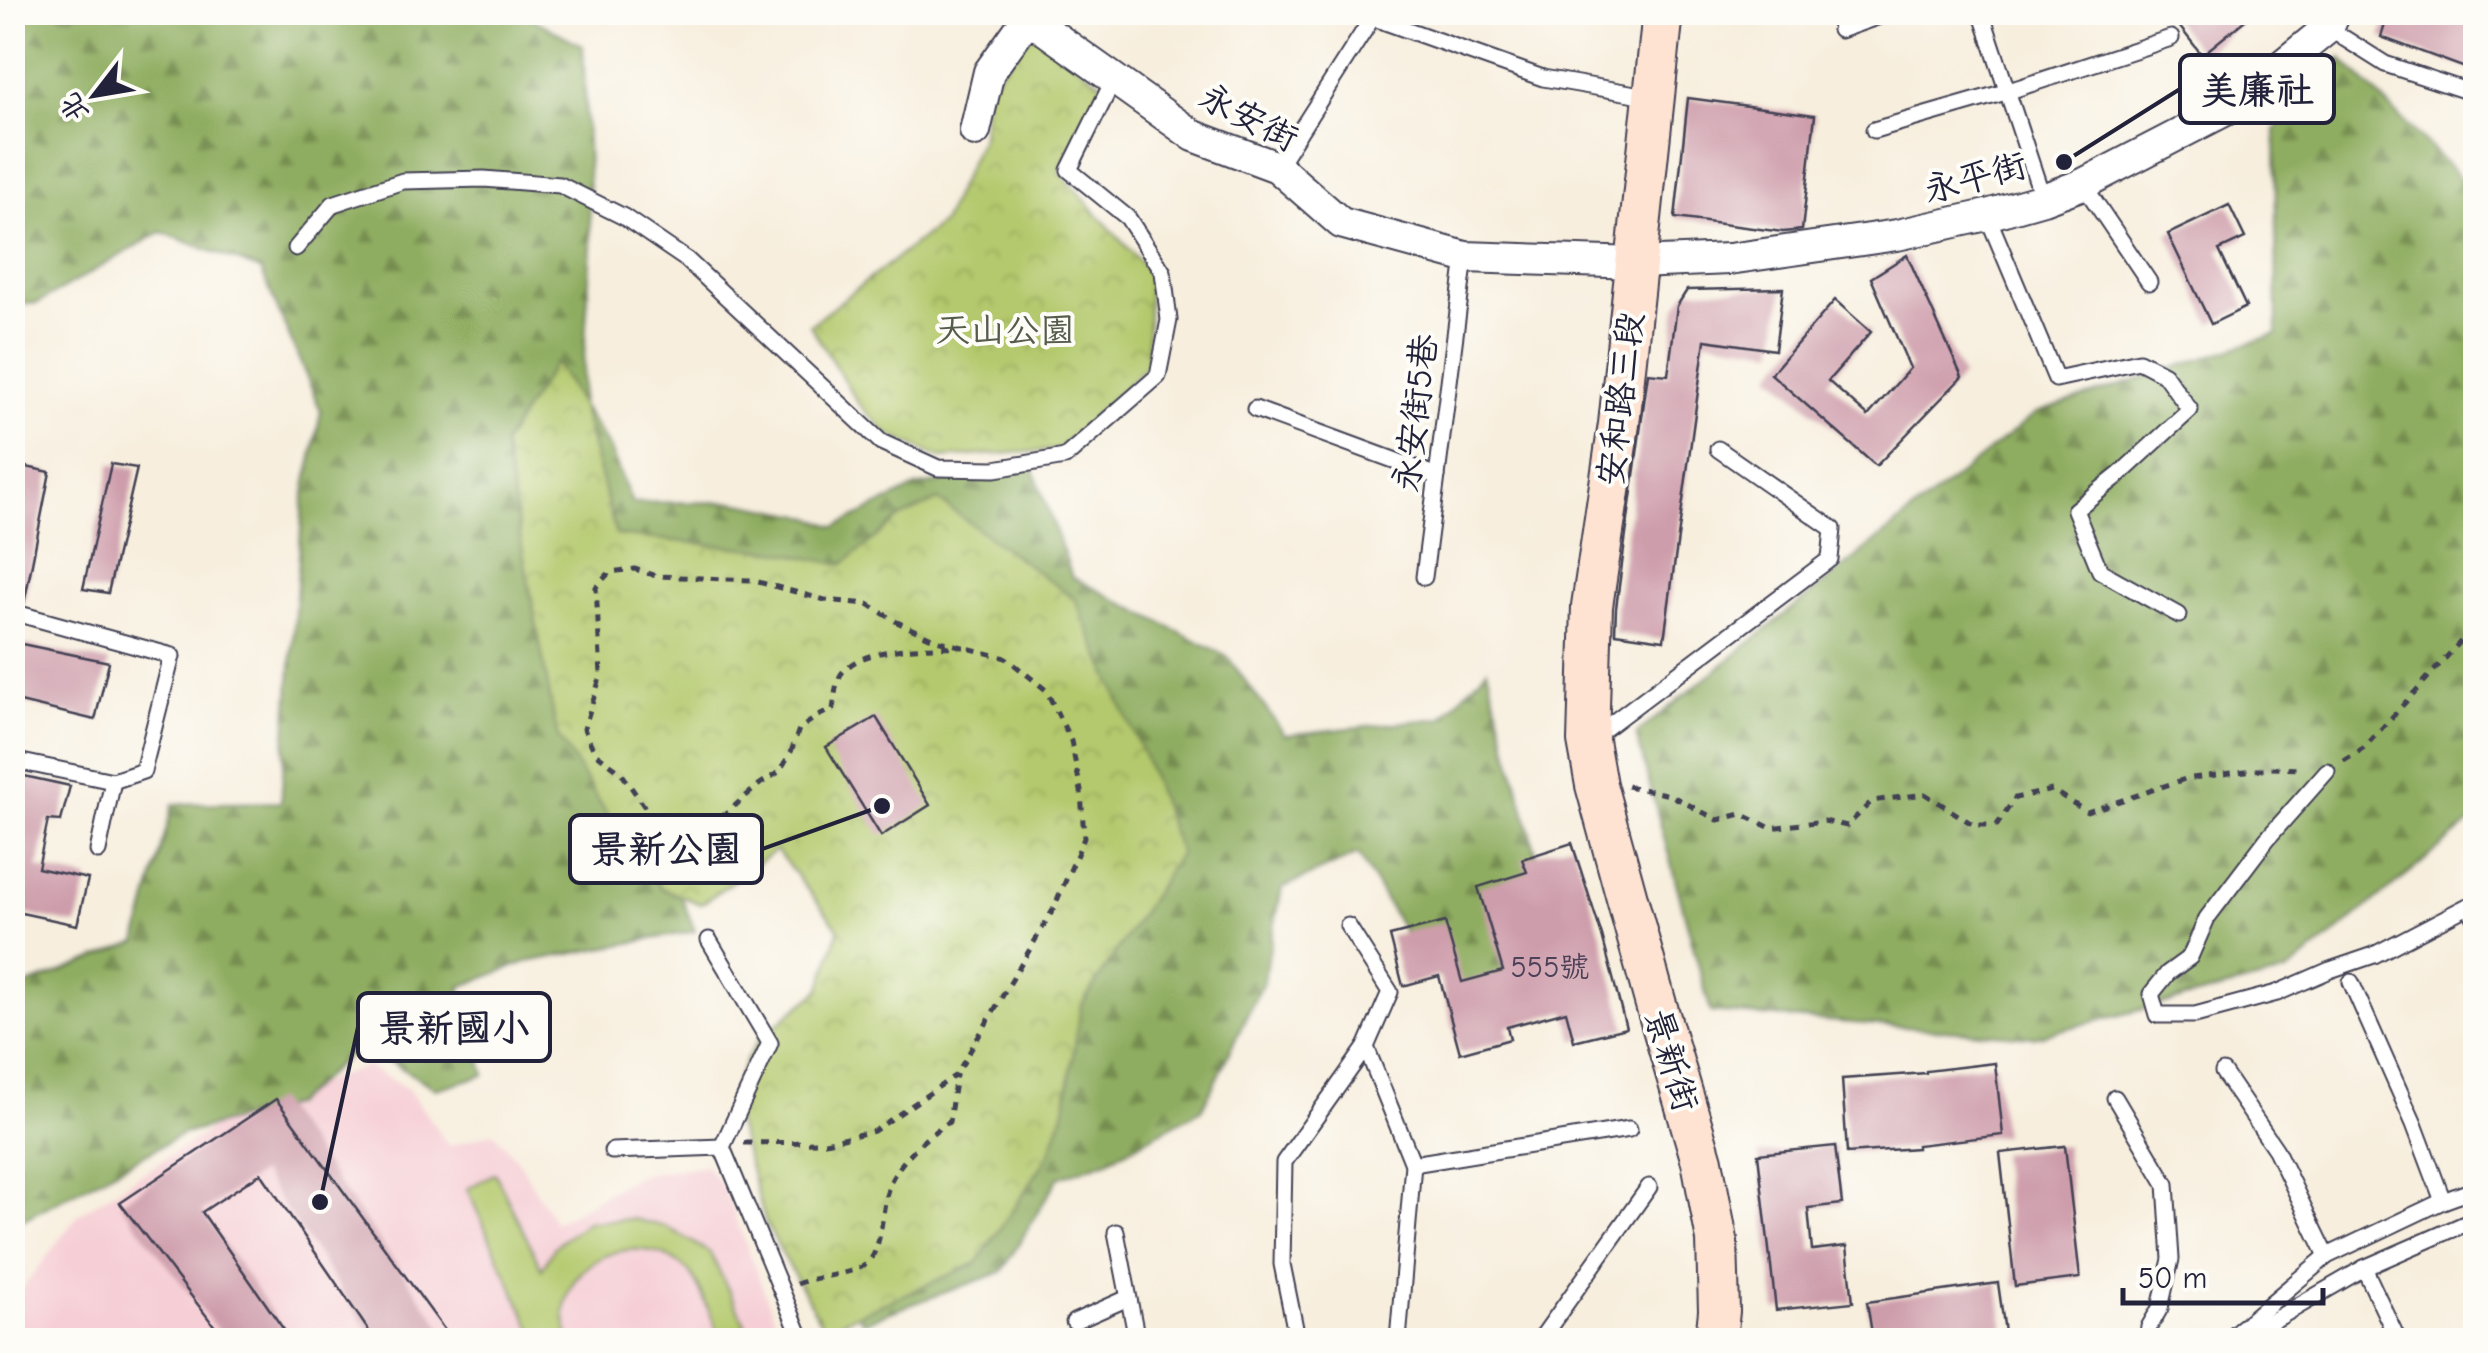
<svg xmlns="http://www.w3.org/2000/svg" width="2488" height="1353" font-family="'Comic Neue','LXGW WenKai TC',sans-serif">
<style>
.built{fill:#f6cfd6}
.grass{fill:#b4c96d;stroke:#6b7654;stroke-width:2.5}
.forest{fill:url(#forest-firs);stroke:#58684e;stroke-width:2.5}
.park{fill:url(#park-crowns);stroke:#6b7654;stroke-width:2.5}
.building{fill:#ce9dab}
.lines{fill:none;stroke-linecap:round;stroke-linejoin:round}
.service-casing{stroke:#424153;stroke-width:19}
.minor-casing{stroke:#424153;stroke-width:34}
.secondary-casing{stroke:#424153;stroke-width:44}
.path{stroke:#424153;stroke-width:5;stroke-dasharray:8 8;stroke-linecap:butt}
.service{stroke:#fff;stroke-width:15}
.minor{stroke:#fff;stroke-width:30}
.secondary{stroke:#fee3d2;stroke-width:40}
.labels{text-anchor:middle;stroke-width:8;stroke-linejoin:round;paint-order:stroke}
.number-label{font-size:30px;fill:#4d4157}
.street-label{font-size:35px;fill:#22223b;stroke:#fdfcf7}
.park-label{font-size:35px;fill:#555c4c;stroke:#fdfcf7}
.leader{fill:none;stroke:#22223b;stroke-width:4}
.callout-dot{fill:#22223b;stroke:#fdfcf7;stroke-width:4}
.callout{fill:#fdfcf7;stroke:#22223b;stroke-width:4}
.callout-label{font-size:38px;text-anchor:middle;font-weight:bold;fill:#22223b}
</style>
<defs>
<pattern id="forest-firs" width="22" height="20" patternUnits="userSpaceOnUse" patternTransform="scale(2.5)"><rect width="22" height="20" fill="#8fad60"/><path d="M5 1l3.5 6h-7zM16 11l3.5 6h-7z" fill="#748c50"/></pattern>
<pattern id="park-crowns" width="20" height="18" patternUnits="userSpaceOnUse" patternTransform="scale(2.5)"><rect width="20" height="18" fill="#b4c96d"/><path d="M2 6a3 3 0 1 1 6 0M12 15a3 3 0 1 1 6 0" fill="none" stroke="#9aac5f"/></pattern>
</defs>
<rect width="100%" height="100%" fill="#fdfcf7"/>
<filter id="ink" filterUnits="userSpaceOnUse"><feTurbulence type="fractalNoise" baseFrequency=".01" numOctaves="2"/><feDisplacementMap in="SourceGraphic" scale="20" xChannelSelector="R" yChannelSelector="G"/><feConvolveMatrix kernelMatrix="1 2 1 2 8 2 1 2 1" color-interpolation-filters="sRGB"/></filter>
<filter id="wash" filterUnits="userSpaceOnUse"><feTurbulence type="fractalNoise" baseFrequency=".0048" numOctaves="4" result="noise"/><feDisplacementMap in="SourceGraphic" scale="40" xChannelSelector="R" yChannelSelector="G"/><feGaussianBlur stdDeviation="2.25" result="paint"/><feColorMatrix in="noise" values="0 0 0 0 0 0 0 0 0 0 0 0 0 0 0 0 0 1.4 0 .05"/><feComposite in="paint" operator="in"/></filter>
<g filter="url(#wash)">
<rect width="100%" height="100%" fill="#f7eedd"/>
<path class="built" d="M367,1066l41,23 41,57 45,-14 24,28 37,63 84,-48 67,-10 19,26 58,149h-770l-1,-38 67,-88 122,-78 67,-56 26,13z"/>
<path class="grass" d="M495,1173l47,96 13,-23 32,-24 46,-3 34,8 43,26 43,87h-32c-7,-16 -21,-57 -33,-69 -56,-53 -148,1 -117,69h-34l-70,-151z"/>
<g class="forest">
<path d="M13,13h509l61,33 8,199 -10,160 28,42 23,56 102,-1 69,13 33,12 80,-40 116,-22 40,112 155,79 58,79 157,-17 45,-49 83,312 -74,19 -69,-29 -69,-117 -76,34 -19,94 -61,127 -94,51 -50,18 -56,94 -139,50 -68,-79 124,-384 -272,-47 48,119 -169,31 -66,25 25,88 -49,14 -75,-45 -67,60 -111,30 -170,91v-234l124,-49 36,-138 108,-2 22,-299 18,-92 -60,-141 -100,-38 -123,71 -25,2z"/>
<path d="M2341,58l134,135v626l-188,154 -254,64 -322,-25 -75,-278 400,-321 241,-79 -2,-205z"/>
</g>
<g class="park">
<path d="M1033,32l70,52 -44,87 90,101 -2,94 -90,84 -117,8 -52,-24 -30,-31 -48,-78 132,-102 40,-87 4,-48z"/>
<path d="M555,362l26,43 35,130 159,16 67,14 57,-47 39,-18 137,99 71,162 34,92 -99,153 -16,102 -16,47 -72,108 -153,66 -58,-105 -36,-124 16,-40 14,-23 60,-47 19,-61 -63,-79 -75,54 -40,-16 -31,-38 -73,-115 -54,-291z"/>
</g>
<g id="blocks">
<g class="building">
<path d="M2168,12h87l-53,43z"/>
<path d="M2389,12h87v60l-95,-35z"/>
<path d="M1688,98l127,17 -13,115 -19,2 -108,-14z"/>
<path d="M2229,205l16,33 -26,12 27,57 -35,17 -43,-90z"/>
<path d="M1907,255l55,122 -86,89 -105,-92 64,-74 36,32 -43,49 40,35 42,-48 -39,-90z"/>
<path d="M1783,288l-8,62 -70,-10 -41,300 -49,-7 1,-25 32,-235 20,2 9,-69 10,-16z"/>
<path d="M12,464l38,8 -26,132 -12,-3z"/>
<path d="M111,464l26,4 -29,125 -25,-4z"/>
<path d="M12,642l97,20 -14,58 -83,-20z"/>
<path d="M876,717l54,88 -49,31 -55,-89z"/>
<path d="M15,774l55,12 -9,35 -13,-1 -10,48 50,11 -11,46 -65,-14v-123z"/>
<path d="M1572,843l30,93 24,92 -52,13 -8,-30 -59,16 3,12 -50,14 -21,-77 -36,10 -13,-50 55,-14 17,60 41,-11 -25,-84 49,-15 -5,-13z"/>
<path d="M1995,1063l8,72 -86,10v3l-70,5 -5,-74 84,-6v-2z"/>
<path d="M276,1099l176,241h-77l-114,-167 -59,39 89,128h-66l-105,-137z"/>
<path d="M1835,1146l7,58 -34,4 4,42 35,-4 6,56 -77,8 -18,-156z"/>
<path d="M2065,1146l15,132 -65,8 -15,-133z"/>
<path d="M1998,1283l7,49 -60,8h-72l-6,-38z"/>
</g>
</g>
</g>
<g filter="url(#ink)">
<use href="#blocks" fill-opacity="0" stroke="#424153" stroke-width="2.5"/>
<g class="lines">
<defs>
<g id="service">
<path d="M1981,12l62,187"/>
<path d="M1374,18l169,60 110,19"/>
<path d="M2328,28l57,36 91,30"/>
<path d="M1840,30l51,-18"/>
<path d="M1874,130l135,-39 162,-53"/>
<path d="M1277,167l99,-155"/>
<path d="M2083,184l66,98"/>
<path d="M1987,215l69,164 83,-18 25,13 26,36 -70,64 -45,36 25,61 79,44"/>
<path d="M296,248l37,-44 70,-23 81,-2 76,6 64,32 63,43 194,182 57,26 57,1 70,-12 93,-81 11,-56 -6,-48 -35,-54 -59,-48 45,-91"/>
<path d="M1255,409l182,67"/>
<path d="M1424,577l41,-320"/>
<path d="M12,612l160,44 -29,115 -30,10 -101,-21"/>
<path d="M1595,736l235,-177 3,-30 -115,-80"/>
<path d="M2327,771l-60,68 -60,79 -17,39 -22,16 -17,21 6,21h38l82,-22 53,-23 44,-15 94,-49 8,13"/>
<path d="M98,851l15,-70"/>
<path d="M1348,926l42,66 -24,55 47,117 -15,176"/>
<path d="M709,940l61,103 -48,104"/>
<path d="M2351,982l63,142 29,77"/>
<path d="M2223,1072l53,78 51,106"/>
<path d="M2115,1098l51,86 5,75 -11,49 -11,19 -2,13"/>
<path d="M722,1147l80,193"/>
<path d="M612,1151l110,-4"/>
<path d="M1413,1164l216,-35"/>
<path d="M1116,1232l21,108"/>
<path d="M2364,1268l34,72"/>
<path d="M1074,1322l54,-24"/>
<path d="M2240,1329l87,-73 116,-55 33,-12"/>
<path d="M1303,1340l-7,-7 -14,-69 2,-102 82,-115"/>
<path d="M1540,1340l109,-153"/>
<path d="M2226,1340l14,-11 22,-2 102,-59 112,-49"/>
</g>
<g id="minor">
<path d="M1020,12l174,124 83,31 64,56 124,34 172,6 92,-4 168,-24 90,-20 56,-16 40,-15 145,-75 100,-81 7,-16"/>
<path d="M975,131l14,-59 38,-53"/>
</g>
<path id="secondary" d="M1663,12l-44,412 -27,182 -4,135 8,44 59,216 47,160 15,79 2,71 -3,29"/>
</defs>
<use href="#service" class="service-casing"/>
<use href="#minor" class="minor-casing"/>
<use href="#secondary" class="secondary-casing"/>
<g class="path">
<path d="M2344,761l19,-12 98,-108 15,-12"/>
<path d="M1627,786l43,9 48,25 23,-6 30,14 53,-7 23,5 25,-25 53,-7 49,31h23l18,-27 37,-8 35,22 98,-33 84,-11 31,1"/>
<path d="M744,1143l81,-1 49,-11 82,-56 97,-165 31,-72 -3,-47 -10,-50 -25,-51 -40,-32 -70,-18 -39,-18 -29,-18 -43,-4 -74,-20 -95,-4 -21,-7 -25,3 -14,15 5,88 -17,54 11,24 25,18 39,57 16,29 85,-73 19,-12 12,-20 8,-23 19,-13 15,-7c2,-10 2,-23 6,-31 14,-32 94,-32 125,-31"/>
<path d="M797,1284c18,-8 54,-9 68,-19 21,-16 14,-64 28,-88 13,-22 34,-42 56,-55l7,-47"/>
</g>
<use href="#service" class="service"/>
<use href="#minor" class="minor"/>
<use href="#secondary" class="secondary"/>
</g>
</g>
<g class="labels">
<g class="number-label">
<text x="1550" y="977">555號</text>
</g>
<g class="street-label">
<text transform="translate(1249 117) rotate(27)" y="12">永安街</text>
<text transform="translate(1975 177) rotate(-15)" y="12">永平街</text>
<text transform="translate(1620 399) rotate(-83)" y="12">安和路三段</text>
<text transform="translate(1415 413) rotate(-83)" y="12">永安街5巷</text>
<text transform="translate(1672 1060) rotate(73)" y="12">景新街</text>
</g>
<g class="park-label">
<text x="1005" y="342">天山公園</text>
</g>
</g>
<path class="leader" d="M2064 162L2180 89M882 806L762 849M320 1202L358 1027"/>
<g class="callout-dot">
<circle cx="2064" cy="162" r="10"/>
<circle cx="882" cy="806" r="10"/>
<circle cx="320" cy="1202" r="10"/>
</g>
<g class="callout">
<rect x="2180" y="55" width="154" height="68" rx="10"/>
<rect x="570" y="815" width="192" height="68" rx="10"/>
<rect x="358" y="993" width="192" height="68" rx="10"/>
</g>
<g class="callout-label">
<text x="2257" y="103">美廉社</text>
<text x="666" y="862">景新公園</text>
<text x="454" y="1041">景新國小</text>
</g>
<rect width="2488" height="1353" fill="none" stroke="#fdfcf7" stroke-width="50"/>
<g transform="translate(95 95) rotate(239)" stroke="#fdfcf7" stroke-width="8" paint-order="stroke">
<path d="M0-8L18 38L0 25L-18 38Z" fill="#22223b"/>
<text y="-15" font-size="28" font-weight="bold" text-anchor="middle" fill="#22223b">北</text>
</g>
<path d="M2123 1288v15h200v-15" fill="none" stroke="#22223b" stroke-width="5"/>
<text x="2138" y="1288" font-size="30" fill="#22223b" stroke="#fdfcf7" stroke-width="8" paint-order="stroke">50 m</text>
</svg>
